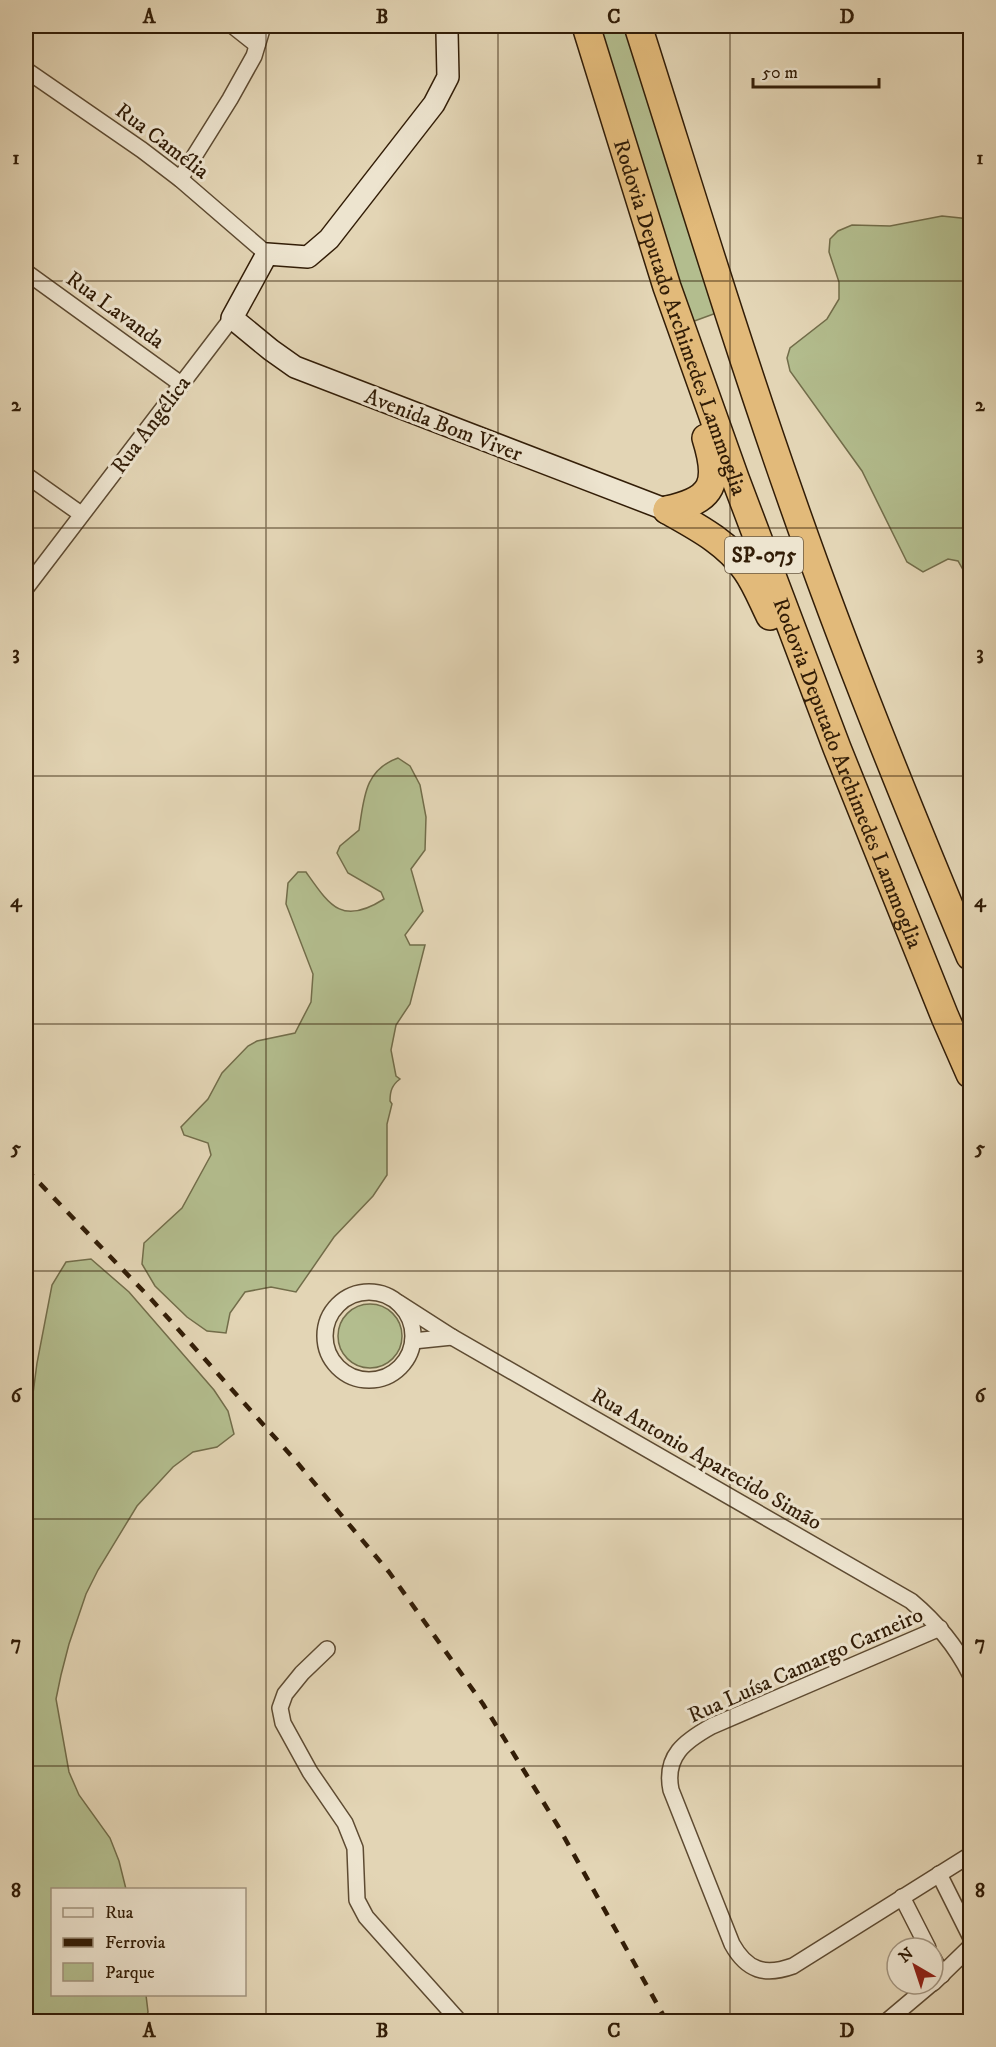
<svg xmlns="http://www.w3.org/2000/svg" width="996" height="2047" font-family="'IM FELL DW Pica',serif">
<style>
.green{fill:#b3bd8e;stroke:#726d4a;stroke-width:1.5}
.lines{fill:none;stroke-linecap:round;stroke-linejoin:round}
.street-casing{stroke:#5e4b32;stroke-width:18}
.secondary-casing{stroke:#321d07;stroke-width:24}
.highway-casing{stroke:#321d07;stroke-width:30}
.street{stroke:#ede4cf;stroke-width:15}
.secondary{stroke:#ede4cf;stroke-width:21}
.highway{stroke:#e2ba7a;stroke-width:27}
.rail{stroke:#321d07;stroke-width:4.5;stroke-dasharray:10 10;stroke-linecap:butt}
.grid{fill:none;stroke:#321d07;stroke-width:1.5;stroke-opacity:0.55}
.labels{text-anchor:middle;stroke-width:6;stroke-linejoin:round;paint-order:stroke}
.shield{fill:#ede4cf;stroke:#6a5943;stroke-width:1.5}
.shield-label{font-size:21px;font-weight:bold;fill:#321d07}
.street-label{font-size:22px;fill:#321d07;stroke:#ede4cf}
.neatline{fill:none;stroke:#321d07;stroke-width:2}
.grid-label{font-size:20px;text-anchor:middle;font-weight:bold;fill:#321d07}
</style>
<rect width="100%" height="100%" fill="#e3d5b5"/>
<filter id="stains"><feTurbulence type="fractalNoise" baseFrequency=".00333" numOctaves="4"/><feColorMatrix values="0 0 0 0 .2 0 0 0 0 .09 0 0 0 0 .02 0 0 0 .5 -.17"/></filter>
<radialGradient id="worn" r=".72"><stop offset=".6" stop-color="#630" stop-opacity="0"/><stop offset="1" stop-color="#630" stop-opacity=".3"/></radialGradient>
<g class="green">
<path d="M596,26h34l89,286 -30,11z"/>
<path d="M942,216l28,3v363l-12,-21 -10,-2 -25,13 -16,-10 -45,-91 -72,-100 -3,-13 3,-10 37,-29 12,-20v-17l-10,-30 1,-13 8,-8 14,-6 38,1z"/>
<path d="M398,758l12,8 10,19 6,32 -1,33 -14,19 12,42 -18,24 5,10h15l-15,59 -14,21 -5,25 5,26 4,3c-8,6 -10,12 -10,22l2,3 -5,20v51l-14,21 -39,41 -38,55 -25,-5 -26,5 -15,21 -4,20 -19,-2 -20,-14 -32,-31 -13,-22 2,-21 38,-35 29,-53 -3,-12 -24,-8 -3,-8 27,-28 14,-26 26,-27 9,-5 38,-8 16,-31 2,-28 -27,-70 2,-21 10,-11h8c24,34 36,54 78,27l-3,-7 -33,-19 -11,-20 3,-7 19,-16c5,-31 5,-60 39,-72z"/>
<path d="M91,1259l38,33 85,98 14,21 6,23 -17,13 -24,5 -20,15 -36,39 -39,64 -12,24 -17,50 -8,31 -5,24 13,73 10,23 31,43 9,23 7,28 -74,1v104l94,1 2,17 -3,9h-119v-574l11,-84 15,-78 14,-23z"/>
<circle cx="370" cy="1336" r="32"/>
</g>
<g class="lines">
<defs>
<g id="street">
<path d="M233,26l24,19"/>
<path d="M26,70l116,80 38,29 87,75"/>
<path d="M180,179l50,-80 24,-43 9,-30"/>
<path d="M26,272l155,112"/>
<path d="M26,475l55,39"/>
<path d="M26,588l206,-270"/>
<circle cx="369" cy="1336" r="44"/>
<path d="M399,1303l53,34 459,264c25,21 45,45 59,73"/>
<path d="M413,1341l39,-4"/>
<path d="M940,1628l-228,98c-27,15 -48,30 -41,64l61,154c15,27 33,32 61,22l177,-111"/>
<path d="M327,1649l-25,24 -17,21 -5,14 3,15 27,49 35,51 10,25 2,52 9,17 94,105"/>
<path d="M939,1874l31,62"/>
<path d="M902,1897l26,51"/>
<path d="M933,1958l9,17"/>
<path d="M933,1983l37,-36"/>
<path d="M886,2022l45,-38"/>
</g>
<path id="secondary" d="M445,26l2,6 1,45 -14,27 -105,135 -21,18 -41,-3 -35,64 39,32 24,17 372,143"/>
<g id="highway">
<path id="s1" d="M586,26l81,261 68,191 102,270 108,269 25,57"/>
<path d="M638,26c50,157 98,316 153,472 54,155 116,307 179,458"/>
<path d="M667,510c28,16 60,32 79,60 10,14 16,30 24,46"/>
<path d="M667,510c47,-10 53,-27 39,-72"/>
</g>
</defs>
<use href="#street" class="street-casing"/>
<use href="#secondary" class="secondary-casing"/>
<use href="#highway" class="highway-casing"/>
<use href="#street" class="street"/>
<use href="#secondary" class="secondary"/>
<use href="#highway" class="highway"/>
<path class="rail" d="M26,1169l125,130 144,161 94,112 94,132 75,122 109,196"/>
</g>
<path class="grid" d="M266,26v1996M498,26v1996M730,26v1996M26,281h944M26,528h944M26,776h944M26,1024h944M26,1271h944M26,1519h944M26,1766h944"/>
<g class="labels">
<rect class="shield" x="725" y="537" width="78" height="36" rx="4.5"/>
<g class="shield-label">
<text x="764" y="562">SP-075</text>
</g>
<g class="street-label">
<text transform="translate(163 140) rotate(37)" y="8">Rua Camélia</text>
<text transform="translate(116 309) rotate(36)" y="8">Rua Lavanda</text>
<text dy="8" stroke="none"><textPath href="#s1" startOffset="306">Rodovia Deputado Archimedes Lammoglia</textPath></text>
<text transform="translate(150 424) rotate(-53)" y="8">Rua Angélica</text>
<text transform="translate(444 424) rotate(21)" y="8">Avenida Bom Viver</text>
<text dy="8" stroke="none"><textPath href="#s1" startOffset="792">Rodovia Deputado Archimedes Lammoglia</textPath></text>
<text transform="translate(707 1458) rotate(30)" y="8">Rua Antonio Aparecido Simão</text>
<text transform="translate(805 1664) rotate(-24)" y="8">Rua Luísa Camargo Carneiro</text>
</g>
</g>
<rect width="996" height="2047" fill="none" stroke="#e3d5b5" stroke-width="66"/>
<rect x="51" y="1888" width="195" height="108" fill="#ede4cf" stroke="#a2947f" stroke-width="1.5"/>
<rect x="63" y="1908" width="30" height="9" fill="#ede4cf" stroke="#a2947f" stroke-width="1.5"/>
<text x="105" y="1918" font-size="18" fill="#321d07">Rua</text>
<rect x="63" y="1938" width="30" height="9" fill="#321d07" stroke="#a2947f" stroke-width="1.5"/>
<text x="105" y="1948" font-size="18" fill="#321d07">Ferrovia</text>
<rect x="63" y="1963" width="30" height="18" fill="#b3bd8e" stroke="#a2947f" stroke-width="1.5"/>
<text x="105" y="1978" font-size="18" fill="#321d07">Parque</text>
<g transform="translate(915 1966) rotate(321)"><circle r="28" fill="#ede4cf" stroke="#a2947f" stroke-width="1.5"/>
<path d="M0-4.5L10 22L0 15L-10 22Z" fill="#8f2418"/>
<text y="-9" font-size="16" font-weight="bold" text-anchor="middle" fill="#321d07">N</text>
</g>
<path d="M753 78v9h126v-9" fill="none" stroke="#321d07" stroke-width="3"/>
<text x="762" y="78" font-size="18" fill="#321d07" stroke="#ede4cf" stroke-width="4.5" paint-order="stroke">50 m</text>
<rect x="33" y="33" width="930" height="1981" class="neatline"/>
<g class="grid-label">
<text x="149" y="23">A</text>
<text x="382" y="23">B</text>
<text x="614" y="23">C</text>
<text x="847" y="23">D</text>
<text x="16" y="164">1</text>
<text x="980" y="164">1</text>
<text x="16" y="411">2</text>
<text x="980" y="411">2</text>
<text x="16" y="659">3</text>
<text x="980" y="659">3</text>
<text x="16" y="907">4</text>
<text x="980" y="907">4</text>
<text x="16" y="1154">5</text>
<text x="980" y="1154">5</text>
<text x="16" y="1402">6</text>
<text x="980" y="1402">6</text>
<text x="16" y="1649">7</text>
<text x="980" y="1649">7</text>
<text x="16" y="1897">8</text>
<text x="980" y="1897">8</text>
<text x="149" y="2037">A</text>
<text x="382" y="2037">B</text>
<text x="614" y="2037">C</text>
<text x="847" y="2037">D</text>
</g>
<rect width="100%" height="100%" filter="url(#stains)"/>
<rect width="100%" height="100%" fill="url(#worn)"/>
</svg>
